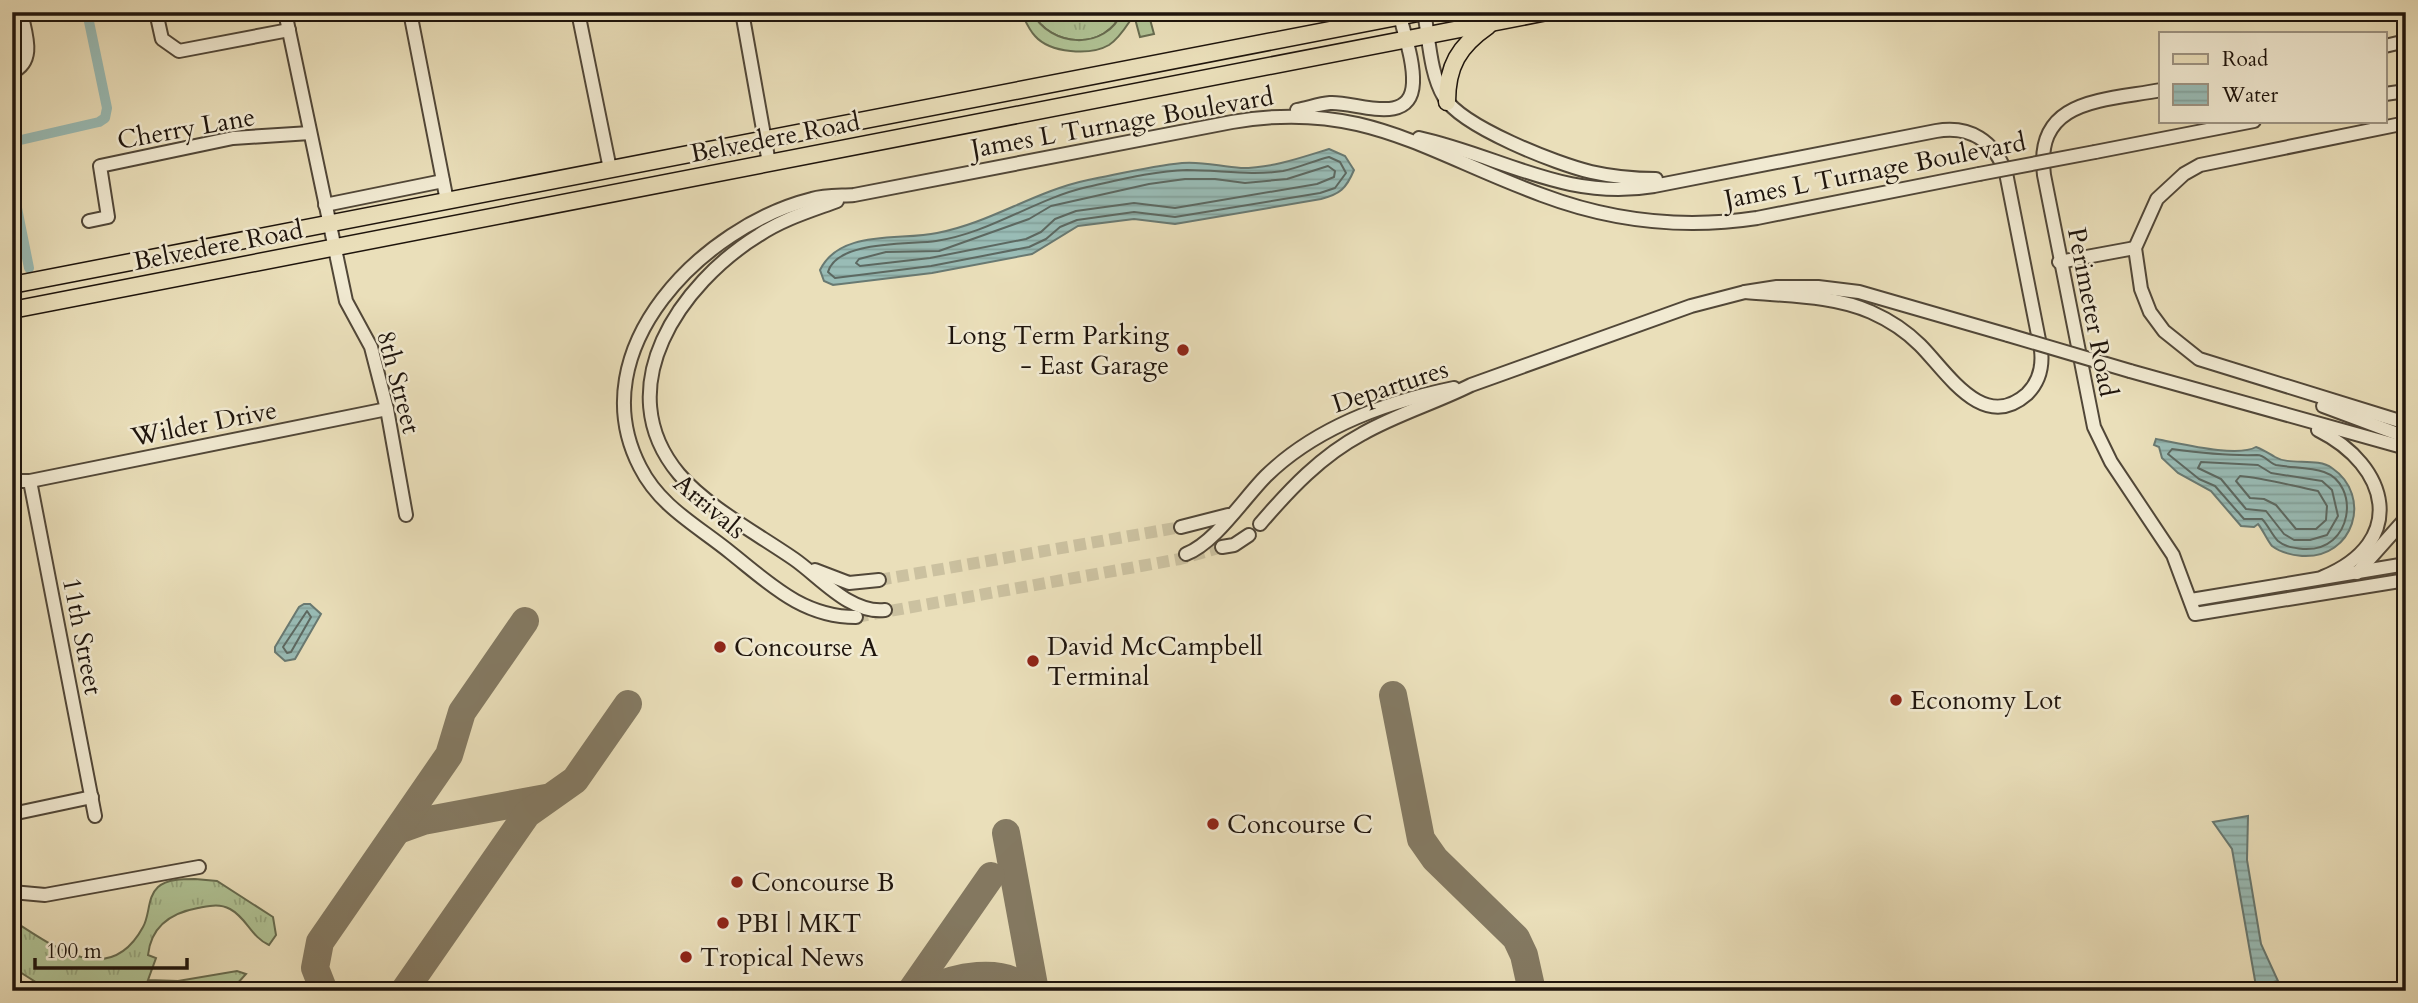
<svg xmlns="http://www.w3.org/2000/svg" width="2418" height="1003" font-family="Cardo,serif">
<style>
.grass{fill:url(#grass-tufts);stroke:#676c50;stroke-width:2}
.park{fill:#b0c395;stroke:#676c50;stroke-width:2}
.water{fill:url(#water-rules);stroke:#687972;stroke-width:2}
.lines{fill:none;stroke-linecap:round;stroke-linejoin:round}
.shore{stroke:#5c6861;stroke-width:2}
.canal{stroke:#99bcb6;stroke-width:10}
.taxiway{stroke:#847a63;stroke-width:28}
.minor-tunnel{stroke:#cbc1a0;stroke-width:12;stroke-dasharray:12 6;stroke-linecap:butt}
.minor-casing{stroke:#514738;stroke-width:16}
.major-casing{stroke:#1e140c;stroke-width:19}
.minor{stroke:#f1ead2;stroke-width:12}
.major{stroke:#eadfba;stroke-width:16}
.minor-bridge-casing{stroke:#514738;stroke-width:16;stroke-linecap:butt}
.minor-bridge{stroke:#f1ead2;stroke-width:12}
.poi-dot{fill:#8f2418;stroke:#f1ead2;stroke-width:2.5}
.labels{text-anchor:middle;stroke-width:5;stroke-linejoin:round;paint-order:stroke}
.street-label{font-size:26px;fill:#1e140c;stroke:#f1ead2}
.poi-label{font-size:26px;fill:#1e140c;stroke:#f1ead2;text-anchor:start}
</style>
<defs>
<pattern id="grass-tufts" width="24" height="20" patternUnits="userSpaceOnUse" patternTransform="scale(1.75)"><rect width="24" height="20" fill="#b0c395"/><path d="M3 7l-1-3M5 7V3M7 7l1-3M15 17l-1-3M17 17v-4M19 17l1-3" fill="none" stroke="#97a77f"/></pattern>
<pattern id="water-rules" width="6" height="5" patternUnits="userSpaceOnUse" patternTransform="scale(1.75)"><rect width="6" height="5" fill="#99bcb6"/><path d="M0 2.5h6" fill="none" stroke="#83a19b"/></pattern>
</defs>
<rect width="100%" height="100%" fill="#eadfba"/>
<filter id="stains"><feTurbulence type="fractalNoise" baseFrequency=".00286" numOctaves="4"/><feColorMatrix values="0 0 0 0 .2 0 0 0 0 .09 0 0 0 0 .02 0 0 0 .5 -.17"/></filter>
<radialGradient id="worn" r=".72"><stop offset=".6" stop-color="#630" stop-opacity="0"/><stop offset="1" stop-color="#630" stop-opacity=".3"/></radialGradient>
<g class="grass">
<path d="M1032,12h90c-16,39 -72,36 -90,0z"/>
<path d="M195,879l22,2 56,36 3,18 -7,10c-18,-8 -22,-27 -39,-36 -11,-6 -21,-3 -32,-1 -28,5 -47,19 -50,47l8,3 -8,22 30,1 59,-10 9,3 -10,11 3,6h-189l-38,-24v-47c41,26 97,70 131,7 7,-12 4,-30 15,-40 9,-8 25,-8 37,-8z"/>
</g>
<path class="park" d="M1021,12h11c18,36 74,39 90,0h26l6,22 -14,3 -6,-22c-7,10 -14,23 -25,30 -19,11 -59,8 -74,-9 -6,-6 -10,-16 -14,-24z"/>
<g class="water">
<path d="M1329,149l16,7 9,14c-8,19 -14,24 -33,29l-146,25 -41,-5 -56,7 -46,28 -100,19 -99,12 -9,-4 -4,-11c20,-41 80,-29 117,-37 53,-10 98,-42 151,-53 31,-6 63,-14 94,-17 21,-2 39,4 59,5 31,0 59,-10 88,-19z"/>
<path d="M2156,439c23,4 81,19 100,8 8,3 12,6 19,10 15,9 42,0 57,11 41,28 22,91 -30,88 -10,-1 -21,-3 -30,-10 -5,-6 -9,-16 -14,-22l-4,3 -13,-1 -30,-35 -33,-18 -16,-15 -3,-11 -5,-2z"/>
<path d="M304,604h6l11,10 -26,45 -10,2 -10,-9v-5l24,-40z"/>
<path d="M2248,816l-1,44 14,84 17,37 -22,5 -24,-137 -19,-27z"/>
</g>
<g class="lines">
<g class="shore">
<path d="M1329,157l11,5 6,11 -11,15 -15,5 -145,24 -41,-5 -57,8 -17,7 -14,12 -17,8 -98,19 -96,12 -7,-6c9,-32 82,-27 108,-31 54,-8 99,-42 151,-54 32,-7 67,-16 100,-17 33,0 63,6 96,1 15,-3 30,-10 46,-14z"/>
<path d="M1328,166l7,5 -1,6 -17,7 -142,24 -41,-5 -58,8 -21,8 -14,13 -15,7 -96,19 -70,8 -4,-3 3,-4 27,-7 53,-1 90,-32 22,-13 98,-22 36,-5h30l30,4 42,-4z"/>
<path d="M2172,449c29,4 57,7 85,6 8,0 12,8 19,10 16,3 33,2 48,7 36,12 30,80 -21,77 -9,-1 -18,-2 -25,-8 -6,-6 -10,-16 -16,-22h-18l-29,-33 -16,-7 -31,-25z"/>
<path d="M2201,462l57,3 13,8 51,8 10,9 6,26 -11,19 -17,5h-16l-10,-6 -18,-23 -20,-2 -25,-30 -23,-11z"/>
<path d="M2240,476c25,2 52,10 78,15l9,15 -1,14 -10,9h-20l-20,-24 -12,-6 -14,-1 -14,-17z"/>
<path d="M307,611l4,6 -20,35 -4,1 -4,-6z"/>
</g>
<g class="canal">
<path d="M12,142l87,-20 6,-4 2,-10 -20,-96"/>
<path d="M12,183l17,85"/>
</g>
<g class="taxiway">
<path d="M1393,695l28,144 14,20 81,79 8,17 8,36"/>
<path d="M398,830l25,-9 123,-23"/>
<path d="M1006,833l29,158"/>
<path d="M324,991l-9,-23 5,-26 129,-187 13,-43 63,-91"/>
<path d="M404,991l123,-177 48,-34 53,-76"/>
<path d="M911,991l80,-115"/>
<path d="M924,991c30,-14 78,-26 104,0"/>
</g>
<g class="minor-tunnel">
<path d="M879,580l302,-53"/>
<path d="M856,617l324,-58 42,-12"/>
</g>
<defs>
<g id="minor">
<path d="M156,12l6,27 17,12 110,-21"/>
<path d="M285,12l61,289 25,46 16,62 19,106"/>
<path d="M410,12l37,189"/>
<path d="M578,12l32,157"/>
<path d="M742,12l27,151"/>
<path d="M1424,12c5,26 6,62 20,85 18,30 113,67 147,75 22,5 43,7 65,7"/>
<path d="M2385,46l21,-5"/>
<path d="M12,72c25,-11 13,-39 9,-60"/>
<path d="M2161,90c-57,11 -127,8 -117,85l50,252 17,35 62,93 22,59 211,-34"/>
<path d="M2385,94l21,-3"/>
<path d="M1297,110c11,-2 22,-6 33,-7 25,-2 81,25 83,-20 1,-23 -9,-49 -14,-71"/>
<path d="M2406,123l-206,42 -16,9 -27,25 -22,49 6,41 9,23 14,19 35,28 207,64"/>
<path d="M1419,138c82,18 146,63 235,48l282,-55c34,-6 58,10 70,42l35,177c2,17 -2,32 -14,44 -44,39 -80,-22 -107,-49 -14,-14 -31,-25 -49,-33 -38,-17 -85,-16 -126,-20"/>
<path d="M2095,152l159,-31"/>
<path d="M837,201c-27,10 -54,18 -78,34 -78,48 -152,153 -80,239 28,33 79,60 115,85 26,18 56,55 91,51"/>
<path d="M325,205l118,-24"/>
<path d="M89,221l19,-4 -8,-51 133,-28 77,-5"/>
<path d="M2059,262l76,-14"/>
<path d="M2130,371l276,77"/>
<path d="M2323,406l83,31"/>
<path d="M2318,430c72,36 90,112 5,147"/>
<path d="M12,481h18l357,-72"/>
<path d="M30,481l65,335"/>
<path d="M1260,524c30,-35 61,-68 102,-90 35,-20 73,-31 109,-49l220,-79 54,-14 32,-5h41l41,5 149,43"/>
<path d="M1181,527l47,-12"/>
<path d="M1222,547l12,-2 15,-10"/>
<path d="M1186,554c29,-11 58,-56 80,-78 50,-49 120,-74 188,-88"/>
<path d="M815,570l34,13 30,-3"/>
<path d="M2357,573l49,-55"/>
<path d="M2191,600l215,-36"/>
<path d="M856,617c-53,0 -86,-33 -125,-64 -33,-27 -71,-46 -91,-86 -61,-118 64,-241 172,-268 13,-4 29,-3 42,-4l378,-73c130,-23 195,31 310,73 69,26 143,34 215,23l222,-44"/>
<path d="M12,814l80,-17"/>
<path d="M12,892l33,3 154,-28"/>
</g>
<g id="major">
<path d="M1447,102c0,-36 12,-56 41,-76"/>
<path d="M12,285l1411,-273"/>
<path d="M12,310l1535,-298"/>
</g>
</defs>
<use href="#minor" class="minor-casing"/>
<use href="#major" class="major-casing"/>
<use href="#minor" class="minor"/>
<use href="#major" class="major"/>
<defs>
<g id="minor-bridge">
<path d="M1979,174l116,-22"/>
<path d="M2008,335l122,36"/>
</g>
</defs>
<use href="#minor-bridge" class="minor-bridge-casing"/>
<use href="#minor-bridge" class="minor-bridge"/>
</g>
<g class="poi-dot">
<circle cx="1183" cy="350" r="7"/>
<circle cx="720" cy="647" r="7"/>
<circle cx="1033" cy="661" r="7"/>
<circle cx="1896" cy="700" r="7"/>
<circle cx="1213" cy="824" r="7"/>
<circle cx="737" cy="882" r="7"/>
<circle cx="723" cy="923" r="7"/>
<circle cx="686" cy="957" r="7"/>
</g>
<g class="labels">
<g class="street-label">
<text transform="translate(1122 122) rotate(-10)" y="9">James L Turnage Boulevard</text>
<text transform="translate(186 128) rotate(-10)" y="9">Cherry Lane</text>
<text transform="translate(775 137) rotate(-11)" y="9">Belvedere Road</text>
<text transform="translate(1875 170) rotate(-11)" y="9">James L Turnage Boulevard</text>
<text transform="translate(218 245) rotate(-11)" y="9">Belvedere Road</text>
<text transform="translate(2093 312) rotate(79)" y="9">Perimeter Road</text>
<text transform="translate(399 382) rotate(75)" y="9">8th Street</text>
<text transform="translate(1390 386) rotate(-18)" y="9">Departures</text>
<text transform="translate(204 423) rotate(-11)" y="9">Wilder Drive</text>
<text transform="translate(710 506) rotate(40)" y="9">Arrivals</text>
<text transform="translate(83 636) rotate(79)" y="9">11th Street</text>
</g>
<g class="poi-label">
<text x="1169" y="344" text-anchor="end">Long Term Parking<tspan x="1169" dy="30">- East Garage</tspan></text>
<text x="1047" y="655">David McCampbell<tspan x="1047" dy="30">Terminal</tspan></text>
<text x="734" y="656">Concourse A</text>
<text x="1910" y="709">Economy Lot</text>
<text x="1227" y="833">Concourse C</text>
<text x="751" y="891">Concourse B</text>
<text x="737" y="932">PBI | MKT</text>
<text x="700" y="966">Tropical News</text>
</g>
</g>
<rect width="2418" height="1003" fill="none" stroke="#eadfba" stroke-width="42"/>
<rect x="14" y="14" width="2390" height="975" fill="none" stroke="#1e140c" stroke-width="3.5"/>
<rect x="21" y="21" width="2376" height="961" fill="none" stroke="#1e140c" stroke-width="2"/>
<rect x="2159" y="32" width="228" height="91" fill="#f1ead2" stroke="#9d9483" stroke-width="2"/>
<rect x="2173" y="54" width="35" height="10" fill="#eadfba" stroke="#9d9483" stroke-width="2"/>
<text x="2222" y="66" font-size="21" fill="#1e140c">Road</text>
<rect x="2173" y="84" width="35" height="21" fill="url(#water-rules)" stroke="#9d9483" stroke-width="2"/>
<text x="2222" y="102" font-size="21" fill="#1e140c">Water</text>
<path d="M35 958v10h152v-10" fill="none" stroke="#1e140c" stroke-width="3.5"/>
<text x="46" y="958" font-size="21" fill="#1e140c" stroke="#f1ead2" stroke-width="5" paint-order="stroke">100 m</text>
<rect width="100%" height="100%" filter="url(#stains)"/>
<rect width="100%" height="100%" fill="url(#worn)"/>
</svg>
